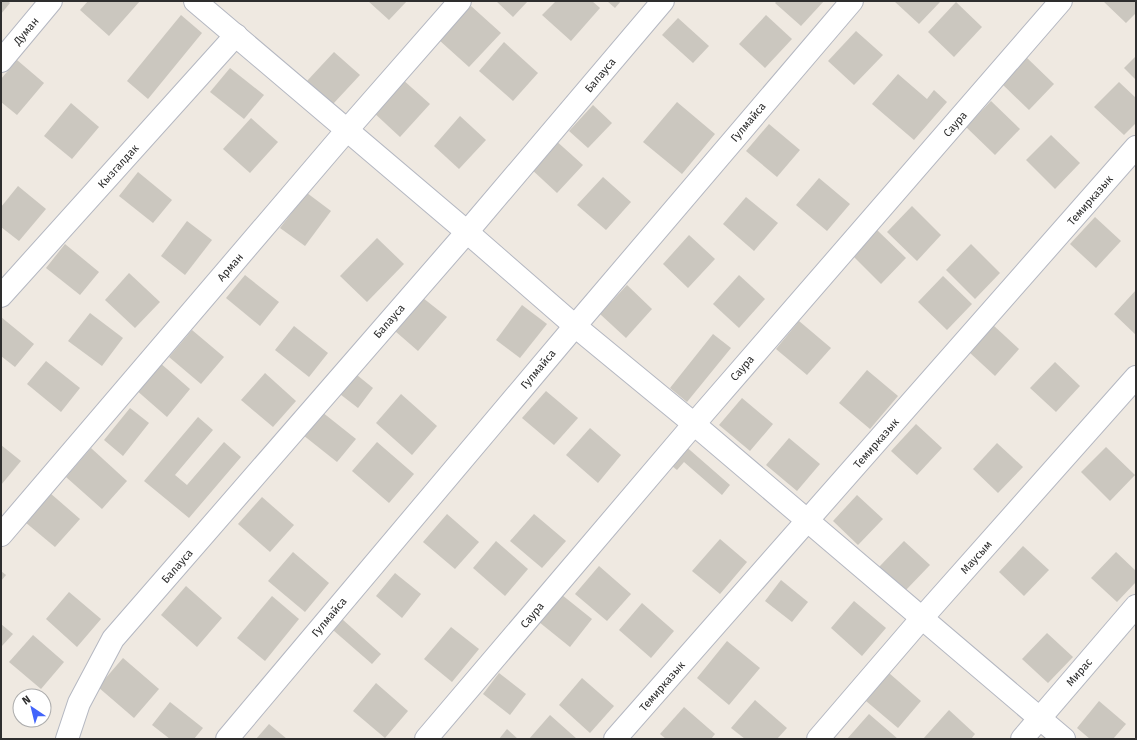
<svg xmlns="http://www.w3.org/2000/svg" width="1137" height="740" font-family="'Fira Sans',sans-serif">
<style>
.building{fill:#cbc7bf}
.lines{fill:none;stroke-linecap:round;stroke-linejoin:round}
.minor-casing{stroke:#b4b7c1;stroke-width:24}
.minor{stroke:#fff;stroke-width:22}
.labels{text-anchor:middle;stroke-width:3;stroke-linejoin:round;paint-order:stroke}
.street-label{font-size:11px;fill:#2e2e2e;stroke:#fff}
</style>
<rect width="100%" height="100%" fill="#efe9e1"/>
<g class="building">
<path d="M1,1h7l2,2 -9,11z"/>
<path d="M88,1h52l-31,35 -29,-26z"/>
<path d="M368,1h39l-18,19z"/>
<path d="M496,1h32l-15,16z"/>
<path d="M556,1h36l8,7 -29,33 -29,-26z"/>
<path d="M607,1h14l-6,7z"/>
<path d="M777,1h47l-23,25 -26,-23z"/>
<path d="M894,1h47l-22,23z"/>
<path d="M1103,1h33v12l-10,10z"/>
<path d="M956,2l26,25 -28,30 -26,-25z"/>
<path d="M471,6l30,27 -32,34 -30,-27z"/>
<path d="M181,15l21,18 -54,66 -21,-18z"/>
<path d="M766,15l26,24 -27,29 -26,-24z"/>
<path d="M678,18l31,28 -16,17 -31,-28z"/>
<path d="M856,31l27,24 -29,30 -26,-24z"/>
<path d="M504,42l34,31 -25,28 -34,-30z"/>
<path d="M334,52l26,23 -27,29 -26,-23z"/>
<path d="M1025,56l29,28 -25,26 -29,-28z"/>
<path d="M1136,56v24l-12,-12z"/>
<path d="M17,60l27,23 -27,32 -16,-13v-23z"/>
<path d="M230,68l34,27 -20,24 -34,-27z"/>
<path d="M898,74l29,25 7,-9 13,12 -33,38 -42,-36z"/>
<path d="M402,79l28,25 -30,33 -28,-26z"/>
<path d="M1119,82l17,16v25l-12,12 -30,-28z"/>
<path d="M991,101l29,28 -25,26 -29,-28z"/>
<path d="M677,102l38,32 -33,40 -39,-32z"/>
<path d="M71,103l28,24 -27,32 -28,-23z"/>
<path d="M593,105l19,18 -24,25 -19,-17z"/>
<path d="M460,116l26,24 -27,29 -25,-23z"/>
<path d="M251,118l27,24 -28,31 -27,-24z"/>
<path d="M769,124l31,26 -23,27 -31,-26z"/>
<path d="M1051,135l29,28 -25,26 -29,-29z"/>
<path d="M554,139l29,26 -26,28 -28,-26z"/>
<path d="M138,172l34,28 -19,23 -34,-27z"/>
<path d="M603,177l28,25 -25,28 -29,-25z"/>
<path d="M819,178l31,26 -23,27 -31,-26z"/>
<path d="M18,186l28,23 -27,32 -18,-14v-20z"/>
<path d="M307,193l24,18 -26,35 -25,-18z"/>
<path d="M746,197l32,26 -24,28 -31,-27z"/>
<path d="M912,206l29,29 -24,26 -30,-29z"/>
<path d="M1095,217l26,24 -25,27 -26,-24z"/>
<path d="M187,221l25,19 -27,35 -24,-19z"/>
<path d="M877,230l29,28 -25,26 -29,-29z"/>
<path d="M689,235l26,24 -27,29 -25,-24z"/>
<path d="M377,238l27,26 -37,38 -27,-26z"/>
<path d="M65,244l34,28 -19,23 -34,-27z"/>
<path d="M971,244l29,29 -25,26 -29,-29z"/>
<path d="M129,273l31,29 -25,26 -30,-28z"/>
<path d="M245,275l34,27 -19,24 -34,-28z"/>
<path d="M739,275l26,24 -26,29 -26,-24z"/>
<path d="M943,276l29,28 -25,26 -29,-28z"/>
<path d="M627,285l25,24 -26,29 -26,-24z"/>
<path d="M1136,290v45l-22,-21z"/>
<path d="M423,298l24,19 -29,34 -23,-20z"/>
<path d="M522,305l25,19 -27,34 -24,-18z"/>
<path d="M90,313l33,25 -21,28 -34,-25z"/>
<path d="M1,317l33,27 -19,23 -14,-11z"/>
<path d="M799,321l32,27 -24,27 -31,-26z"/>
<path d="M993,325l26,24 -24,27 -26,-24z"/>
<path d="M294,326l34,27 -19,24 -34,-27z"/>
<path d="M192,330l32,27 -23,27 -32,-27z"/>
<path d="M713,334l18,14 -44,54 -17,-14z"/>
<path d="M46,361l34,27 -19,24 -34,-28z"/>
<path d="M159,362l31,27 -23,28 -32,-28z"/>
<path d="M1055,362l25,24 -24,26 -26,-24z"/>
<path d="M867,370l31,26 -28,33 -31,-26z"/>
<path d="M352,371l21,17 -15,20 -22,-17z"/>
<path d="M265,373l31,28 -23,26 -32,-27z"/>
<path d="M546,391l32,27 -24,27 -32,-27z"/>
<path d="M401,394l36,32 -25,29 -36,-32z"/>
<path d="M742,398l31,26 -23,27 -31,-26z"/>
<path d="M130,408l19,15 -26,33 -19,-16z"/>
<path d="M322,412l34,27 -19,23 -34,-27z"/>
<path d="M198,417l15,13 -38,45 12,10 37,-43 17,15 -52,61 -45,-37z"/>
<path d="M916,424l26,24 -25,27 -26,-24z"/>
<path d="M590,428l31,27 -23,28 -32,-28z"/>
<path d="M789,438l31,26 -23,27 -31,-26z"/>
<path d="M377,442l37,32 -25,29 -37,-32z"/>
<path d="M997,443l26,24 -25,26 -25,-24z"/>
<path d="M683,444l47,41 -8,10 -38,-33 -7,8 -10,-8z"/>
<path d="M1,445l20,16 -20,24z"/>
<path d="M1106,447l29,28 -25,26 -29,-29z"/>
<path d="M91,448l36,33 -25,28 -36,-32z"/>
<path d="M50,493l30,26 -25,28 -30,-25z"/>
<path d="M857,495l26,24 -25,26 -25,-24z"/>
<path d="M262,497l32,28 -24,27 -32,-28z"/>
<path d="M447,514l32,28 -24,27 -32,-27z"/>
<path d="M534,514l32,27 -24,27 -32,-27z"/>
<path d="M720,539l27,23 -27,32 -28,-23z"/>
<path d="M496,541l32,28 -23,27 -32,-28z"/>
<path d="M904,541l26,24 -25,26 -26,-24z"/>
<path d="M1023,546l26,24 -25,26 -25,-24z"/>
<path d="M293,552l36,31 -24,29 -37,-31z"/>
<path d="M1116,552l20,19v11l-19,20 -26,-24z"/>
<path d="M599,566l32,28 -24,27 -32,-27z"/>
<path d="M1,571l5,4 -5,6z"/>
<path d="M395,573l26,21 -19,24 -26,-22z"/>
<path d="M781,580l27,22 -16,20 -27,-21z"/>
<path d="M186,586l36,32 -25,29 -36,-32z"/>
<path d="M69,592l32,27 -24,28 -31,-28z"/>
<path d="M562,595l30,24 -22,28 -31,-25z"/>
<path d="M272,596l27,23 -34,42 -28,-23z"/>
<path d="M854,601l32,27 -24,28 -31,-28z"/>
<path d="M642,603l32,28 -23,27 -32,-28z"/>
<path d="M342,619l39,35 -9,10 -39,-34z"/>
<path d="M1,624l12,10 -12,13z"/>
<path d="M451,627l28,22 -27,33 -28,-23z"/>
<path d="M1047,633l26,24 -25,26 -26,-24z"/>
<path d="M33,635l31,27 -23,27 -32,-27z"/>
<path d="M727,641l33,27 -31,37 -32,-27z"/>
<path d="M123,658l36,31 -25,29 -36,-31z"/>
<path d="M499,673l27,21 -16,21 -27,-21z"/>
<path d="M889,673l32,28 -23,27 -32,-27z"/>
<path d="M582,678l32,28 -24,27 -31,-28z"/>
<path d="M376,683l32,28 -23,27 -32,-27z"/>
<path d="M755,700l32,28 -10,11h-32l-14,-11z"/>
<path d="M1099,701l27,23 -13,15h-23l-13,-11z"/>
<path d="M170,702l33,26 -9,11h-24l-18,-14z"/>
<path d="M684,707l31,27 -4,5h-45l-6,-5z"/>
<path d="M949,710l26,24 -4,5h-48z"/>
<path d="M869,714l29,25h-51z"/>
<path d="M550,715l27,24h-48z"/>
<path d="M269,724l18,15h-31z"/>
<path d="M507,729l11,10h-19z"/>
</g>
<g class="lines">
<defs>
<g id="minor">
<path d="M195,1l272,231 108,94 119,98 370,315"/>
<path d="M1,61l50,-60"/>
<path d="M1,296l235,-261"/>
<path d="M1,535l346,-405 113,-129"/>
<path d="M67,739l12,-36 34,-64 354,-407 196,-231"/>
<path d="M227,739l348,-413 277,-325"/>
<path d="M426,739l268,-315 367,-423"/>
<path d="M615,739l521,-592"/>
<path d="M818,739l104,-121 214,-241"/>
<path d="M1022,739l114,-133"/>
</g>
</defs>
<use href="#minor" class="minor-casing"/>
<use href="#minor" class="minor"/>
</g>
<g class="labels">
<g class="street-label">
<text transform="translate(26 31) rotate(-50)" y="4">Думан</text>
<text transform="translate(600 75) rotate(-50)" y="4">Балауса</text>
<text transform="translate(748 122) rotate(-50)" y="4">Гулмайса</text>
<text transform="translate(955 124) rotate(-49)" y="4">Саура</text>
<text transform="translate(118 166) rotate(-48)" y="4">Кызгалдак</text>
<text transform="translate(1090 200) rotate(-49)" y="4">Темирказык</text>
<text transform="translate(230 267) rotate(-49)" y="4">Арман</text>
<text transform="translate(389 321) rotate(-49)" y="4">Балауса</text>
<text transform="translate(742 368) rotate(-49)" y="4">Саура</text>
<text transform="translate(538 369) rotate(-50)" y="4">Гулмайса</text>
<text transform="translate(876 443) rotate(-49)" y="4">Темирказык</text>
<text transform="translate(976 557) rotate(-48)" y="4">Маусым</text>
<text transform="translate(177 566) rotate(-49)" y="4">Балауса</text>
<text transform="translate(532 615) rotate(-50)" y="4">Саура</text>
<text transform="translate(329 617) rotate(-50)" y="4">Гулмайса</text>
<text transform="translate(1079 672) rotate(-49)" y="4">Мирас</text>
<text transform="translate(662 686) rotate(-49)" y="4">Темирказык</text>
</g>
</g>
<rect width="1137" height="740" fill="none" stroke="#2e2e2e" stroke-width="4"/>
<g transform="translate(32 708) rotate(325)"><circle r="19" fill="#ffffff" stroke="#ababab"/>
<path d="M0-3L7 15L0 10L-7 15Z" fill="#4264fb"/>
<text y="-6" font-size="11" font-weight="bold" text-anchor="middle" fill="#2e2e2e">N</text>
</g>
</svg>
